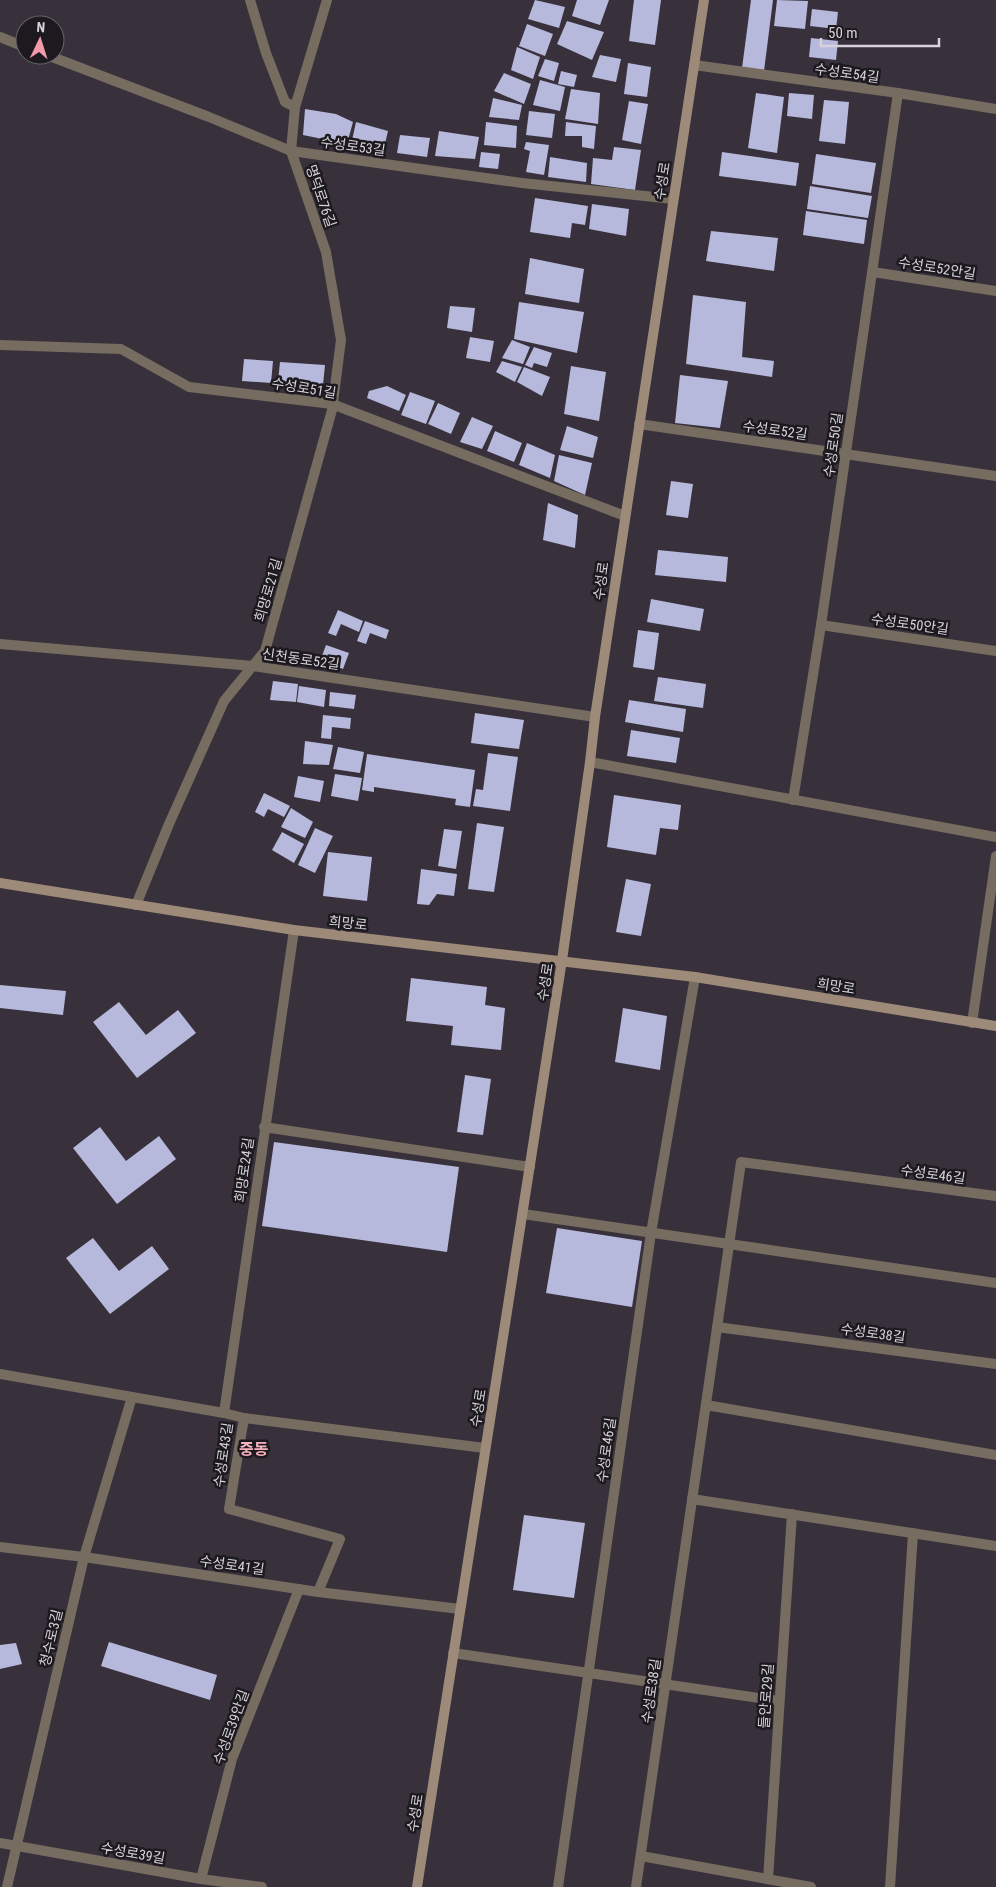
<svg xmlns="http://www.w3.org/2000/svg" width="996" height="1887" font-family="'Roboto Condensed','Noto Sans KR',sans-serif">
<style>
.building{fill:#b6b8dc}
.lines{fill:none;stroke-linecap:round;stroke-linejoin:round}
.street{stroke:#776c60;stroke-width:10}
.secondary{stroke:#9d8a78;stroke-width:10}
.labels{text-anchor:middle;stroke-width:5;stroke-linejoin:round;paint-order:stroke}
.street-label{font-size:14px;fill:#d7d2da;stroke:#1d1a1f}
.quarter-label{font-size:16px;font-weight:bold;fill:#f5b1bc;stroke:#1d1a1f}
</style>
<rect width="100%" height="100%" fill="#38313c"/>
<g class="building">
<path d="M535,0l30,7 -6,21 -31,-9z"/>
<path d="M577,0h32l-9,25 -28,-9z"/>
<path d="M634,0h27l-6,45 -26,-4z"/>
<path d="M751,0h22l-9,71 -22,-3z"/>
<path d="M777,0l31,1 -3,28 -31,-3z"/>
<path d="M812,9l26,3 -2,17 -26,-3z"/>
<path d="M567,21l37,11 -12,28 -35,-16z"/>
<path d="M527,24l26,10 -8,22 -26,-10z"/>
<path d="M811,38l27,3 -2,19 -27,-3z"/>
<path d="M517,47l23,10 -7,22 -22,-9z"/>
<path d="M600,55l21,4 -5,23 -24,-5z"/>
<path d="M545,59l14,4 -5,18 -16,-5z"/>
<path d="M628,63l23,4 -4,30 -23,-3z"/>
<path d="M561,71l16,4 -3,12 -16,-3z"/>
<path d="M504,73l27,11 -7,20 -30,-13z"/>
<path d="M540,80l25,7 -5,24 -27,-6z"/>
<path d="M571,89l29,4 -2,31 -33,-5z"/>
<path d="M756,93l28,4 -7,56 -29,-5z"/>
<path d="M789,93l25,2 -2,24 -25,-3z"/>
<path d="M493,98l29,7 -3,15 -30,-3z"/>
<path d="M824,100l25,2 -4,42 -26,-3z"/>
<path d="M629,101l19,3 -7,40 -19,-4z"/>
<path d="M305,109l31,5 17,8 -6,22 -44,-9z"/>
<path d="M529,111l26,3 -3,24 -26,-3z"/>
<path d="M356,122l32,9 -4,17 -33,-3z"/>
<path d="M486,122l31,4 -1,22 -32,-3z"/>
<path d="M566,122l30,4 -2,23 -12,-2v-11h-17z"/>
<path d="M439,131l40,6 -4,22 -40,-3z"/>
<path d="M400,135l30,3 -3,19 -30,-4z"/>
<path d="M526,142l23,3 -5,30 -18,-3 4,-21 -6,-2z"/>
<path d="M614,147l27,3 -6,40 -44,-6 2,-26 19,2z"/>
<path d="M481,152l19,2 -2,15 -19,-2z"/>
<path d="M722,152l77,11 -3,23 -77,-10z"/>
<path d="M816,154l60,9 -5,30 -59,-9z"/>
<path d="M550,157l37,6 -1,19 -38,-5z"/>
<path d="M810,186l62,10 -4,22 -61,-9z"/>
<path d="M535,198l53,8 -3,19 -13,-2 -2,15 -40,-6z"/>
<path d="M592,204l37,5 -3,27 -37,-7z"/>
<path d="M806,211l61,9 -3,24 -61,-9z"/>
<path d="M711,231l67,7 -4,33 -68,-10z"/>
<path d="M530,258l54,11 -5,34 -54,-9z"/>
<path d="M693,295l53,7 -4,55 32,4 -2,16 -86,-13z"/>
<path d="M519,302l65,10 -7,41 -63,-14z"/>
<path d="M450,306l25,2 -3,24 -25,-4z"/>
<path d="M470,337l24,4 -4,21 -24,-4z"/>
<path d="M512,340l18,7 -7,17 -21,-6z"/>
<path d="M534,347l18,6 -5,14 -13,-4 -2,5 -7,-3z"/>
<path d="M244,359l29,2 -2,22 -29,-2z"/>
<path d="M502,361l20,6 -7,15 -19,-10z"/>
<path d="M280,362l45,3 -2,20 -45,-3z"/>
<path d="M571,366l35,6 -7,49 -35,-7z"/>
<path d="M524,367l26,10 -8,19 -25,-14z"/>
<path d="M680,375l48,6 -8,47 -45,-5z"/>
<path d="M387,386l19,9 -7,16 -32,-13 2,-7z"/>
<path d="M410,392l25,9 -9,23 -25,-9z"/>
<path d="M438,403l22,10 -9,21 -23,-10z"/>
<path d="M472,417l21,9 -11,23 -22,-7z"/>
<path d="M567,426l31,11 -5,21 -33,-8z"/>
<path d="M495,431l27,12 -8,19 -27,-11z"/>
<path d="M527,443l28,12 -5,23 -31,-13z"/>
<path d="M559,455l33,8 -7,32 -31,-14z"/>
<path d="M671,481l22,3 -5,34 -22,-3z"/>
<path d="M548,503l30,12 -3,33 -32,-8z"/>
<path d="M658,550l70,7 -2,25 -71,-7z"/>
<path d="M651,599l53,10 -4,22 -53,-9z"/>
<path d="M338,610l25,11 -4,11 -18,-8 -5,12 -8,-3z"/>
<path d="M365,621l24,9 -3,9 -16,-6 -4,11 -9,-3z"/>
<path d="M638,630l21,3 -5,37 -21,-3z"/>
<path d="M326,645l23,8 -6,16 -16,-6 -2,7 -7,-3z"/>
<path d="M658,677l48,7 -3,24 -49,-7z"/>
<path d="M273,681l25,3 -2,18 -26,-2z"/>
<path d="M299,686l27,4 -2,17 -27,-5z"/>
<path d="M330,692l26,3 -2,14 -25,-3z"/>
<path d="M629,700l57,9 -3,23 -58,-10z"/>
<path d="M475,713l49,7 -5,29 -48,-6z"/>
<path d="M323,715l28,3 -1,11 -18,-2 -1,12 -10,-1z"/>
<path d="M631,730l49,8 -4,25 -49,-7z"/>
<path d="M305,741l28,4 -4,20 -26,-1z"/>
<path d="M338,747l26,5 -4,21 -27,-4z"/>
<path d="M488,753l30,4 -8,54 -37,-5 3,-17 7,1z"/>
<path d="M367,754l108,16 -5,37 -15,-2 1,-6 -82,-12v5l-12,-2z"/>
<path d="M335,774l27,4 -4,23 -27,-5z"/>
<path d="M298,776l26,5 -4,21 -26,-5z"/>
<path d="M264,793l26,13 -6,11 -16,-8 -4,8 -9,-5z"/>
<path d="M614,795l67,10 -3,25 -18,-2 -4,27 -49,-8z"/>
<path d="M291,808l22,14 -8,16 -24,-11z"/>
<path d="M477,823l27,4 -10,65 -26,-3z"/>
<path d="M315,828l18,8 -18,37 -17,-8z"/>
<path d="M444,829l18,2 -6,38 -18,-3z"/>
<path d="M282,832l22,12 -10,19 -22,-13z"/>
<path d="M328,852l44,5 -5,44 -44,-5z"/>
<path d="M421,869l36,5 -3,22 -17,-2 -8,11 -12,-1z"/>
<path d="M626,879l25,5 -10,52 -25,-4z"/>
<path d="M411,978l76,9 -2,18 20,3 -4,42 -50,-5 2,-19 -47,-5z"/>
<path d="M0,985l66,6 -3,24 -63,-7z"/>
<path d="M119,1002l27,33 32,-25 18,23 -59,45 -44,-56z"/>
<path d="M623,1008l44,8 -7,54 -45,-8z"/>
<path d="M465,1075l26,4 -8,56 -26,-3z"/>
<path d="M100,1127l26,34 33,-25 17,23 -59,45 -44,-56z"/>
<path d="M274,1142l185,25 -12,85 -185,-26z"/>
<path d="M557,1228l85,13 -10,66 -86,-14z"/>
<path d="M93,1238l26,33 33,-25 17,23 -59,45 -44,-56z"/>
<path d="M524,1515l61,8 -11,75 -61,-8z"/>
<path d="M109,1642l108,33 -7,25 -109,-34z"/>
<path d="M16,1643l6,21 -22,5v-24z"/>
</g>
<g class="lines">
<g class="street">
<path d="M250,0l16,53 19,49 10,5"/>
<path d="M0,37l25,10"/>
<path d="M47,55l162,62 82,34 231,32 151,16"/>
<path d="M694,65l204,28 98,16"/>
<path d="M873,272l123,19"/>
<path d="M0,345l121,4 68,38 143,17 293,112"/>
<path d="M639,424l357,52"/>
<path d="M821,625l175,26"/>
<path d="M0,644l253,22 342,51"/>
<path d="M590,762l406,75"/>
<path d="M793,800l28,-175 77,-532"/>
<path d="M136,905l33,-81 55,-123 41,-50 67,-241 9,-70 -15,-88 -35,-101 4,-44 32,-107"/>
<path d="M972,1023l24,-167"/>
<path d="M264,1127l266,40"/>
<path d="M523,1214l473,69"/>
<path d="M717,1327l279,37"/>
<path d="M0,1374l224,39 20,5 241,30"/>
<path d="M706,1405l290,50"/>
<path d="M224,1413l70,-483"/>
<path d="M244,1418l-15,91 111,30 -22,53"/>
<path d="M692,1499l304,47"/>
<path d="M0,1547l84,10 234,35 142,17"/>
<path d="M453,1653l326,48"/>
<path d="M0,1843l201,36 61,8"/>
<path d="M641,1856l170,31"/>
<path d="M201,1879l31,-120 67,-170"/>
<path d="M768,1879l24,-365"/>
<path d="M7,1887l77,-330 48,-160"/>
<path d="M558,1887l93,-654 44,-256"/>
<path d="M636,1887l105,-725 255,34"/>
<path d="M890,1887l23,-354"/>
</g>
<g class="secondary">
<path d="M0,883l294,47 401,47 301,49"/>
<path d="M417,1887l145,-927 28,-198 5,-45 109,-717"/>
</g>
</g>
<g class="labels">
<g class="street-label">
<text transform="translate(847 73) rotate(8)" y="5">수성로54길</text>
<text transform="translate(353 146) rotate(8)" y="5">수성로53길</text>
<text transform="translate(662 181) rotate(-81)" y="5">수성로</text>
<text transform="translate(321 196) rotate(71)" y="5">명덕로76길</text>
<text transform="translate(937 268) rotate(9)" y="5">수성로52안길</text>
<text transform="translate(304 388) rotate(9)" y="5">수성로51길</text>
<text transform="translate(775 430) rotate(8)" y="5">수성로52길</text>
<text transform="translate(833 445) rotate(-82)" y="5">수성로50길</text>
<text transform="translate(601 581) rotate(-82)" y="5">수성로</text>
<text transform="translate(268 590) rotate(-74)" y="5">희망로21길</text>
<text transform="translate(910 624) rotate(8)" y="5">수성로50안길</text>
<text transform="translate(301 659) rotate(8)" y="5">신천동로52길</text>
<text transform="translate(348 923) rotate(6)" y="5">희망로</text>
<text transform="translate(545 982) rotate(-81)" y="5">수성로</text>
<text transform="translate(836 986) rotate(9)" y="5">희망로</text>
<text transform="translate(244 1170) rotate(-82)" y="5">희망로24길</text>
<text transform="translate(933 1174) rotate(8)" y="5">수성로46길</text>
<text transform="translate(873 1333) rotate(8)" y="5">수성로38길</text>
<text transform="translate(478 1408) rotate(-81)" y="5">수성로</text>
<text transform="translate(606 1450) rotate(-82)" y="5">수성로46길</text>
<text transform="translate(223 1455) rotate(-82)" y="5">수성로43길</text>
<text transform="translate(232 1565) rotate(8)" y="5">수성로41길</text>
<text transform="translate(51 1638) rotate(-77)" y="5">청수로3길</text>
<text transform="translate(651 1691) rotate(-82)" y="5">수성로38길</text>
<text transform="translate(766 1696) rotate(-86)" y="5">들안로29길</text>
<text transform="translate(231 1727) rotate(-70)" y="5">수성로39안길</text>
<text transform="translate(415 1813) rotate(-81)" y="5">수성로</text>
<text transform="translate(133 1853) rotate(10)" y="5">수성로39길</text>
</g>
<g class="quarter-label">
<text x="254" y="1455">중동</text>
</g>
</g>
<g transform="translate(40 40) rotate(4)"><circle r="24" fill="#1d1a1f" stroke="#67646a"/>
<path d="M0-4L9 19L0 12L-9 19Z" fill="#f39aaa"/>
<text y="-8" font-size="14" font-weight="bold" text-anchor="middle" fill="#d7d2da">N</text>
</g>
<path d="M821 38v8h118v-8" fill="none" stroke="#d7d2da" stroke-width="2.5"/>
<text x="828" y="38" font-size="15" fill="#d7d2da" stroke="#1d1a1f" stroke-width="4" paint-order="stroke">50 m</text>
</svg>
